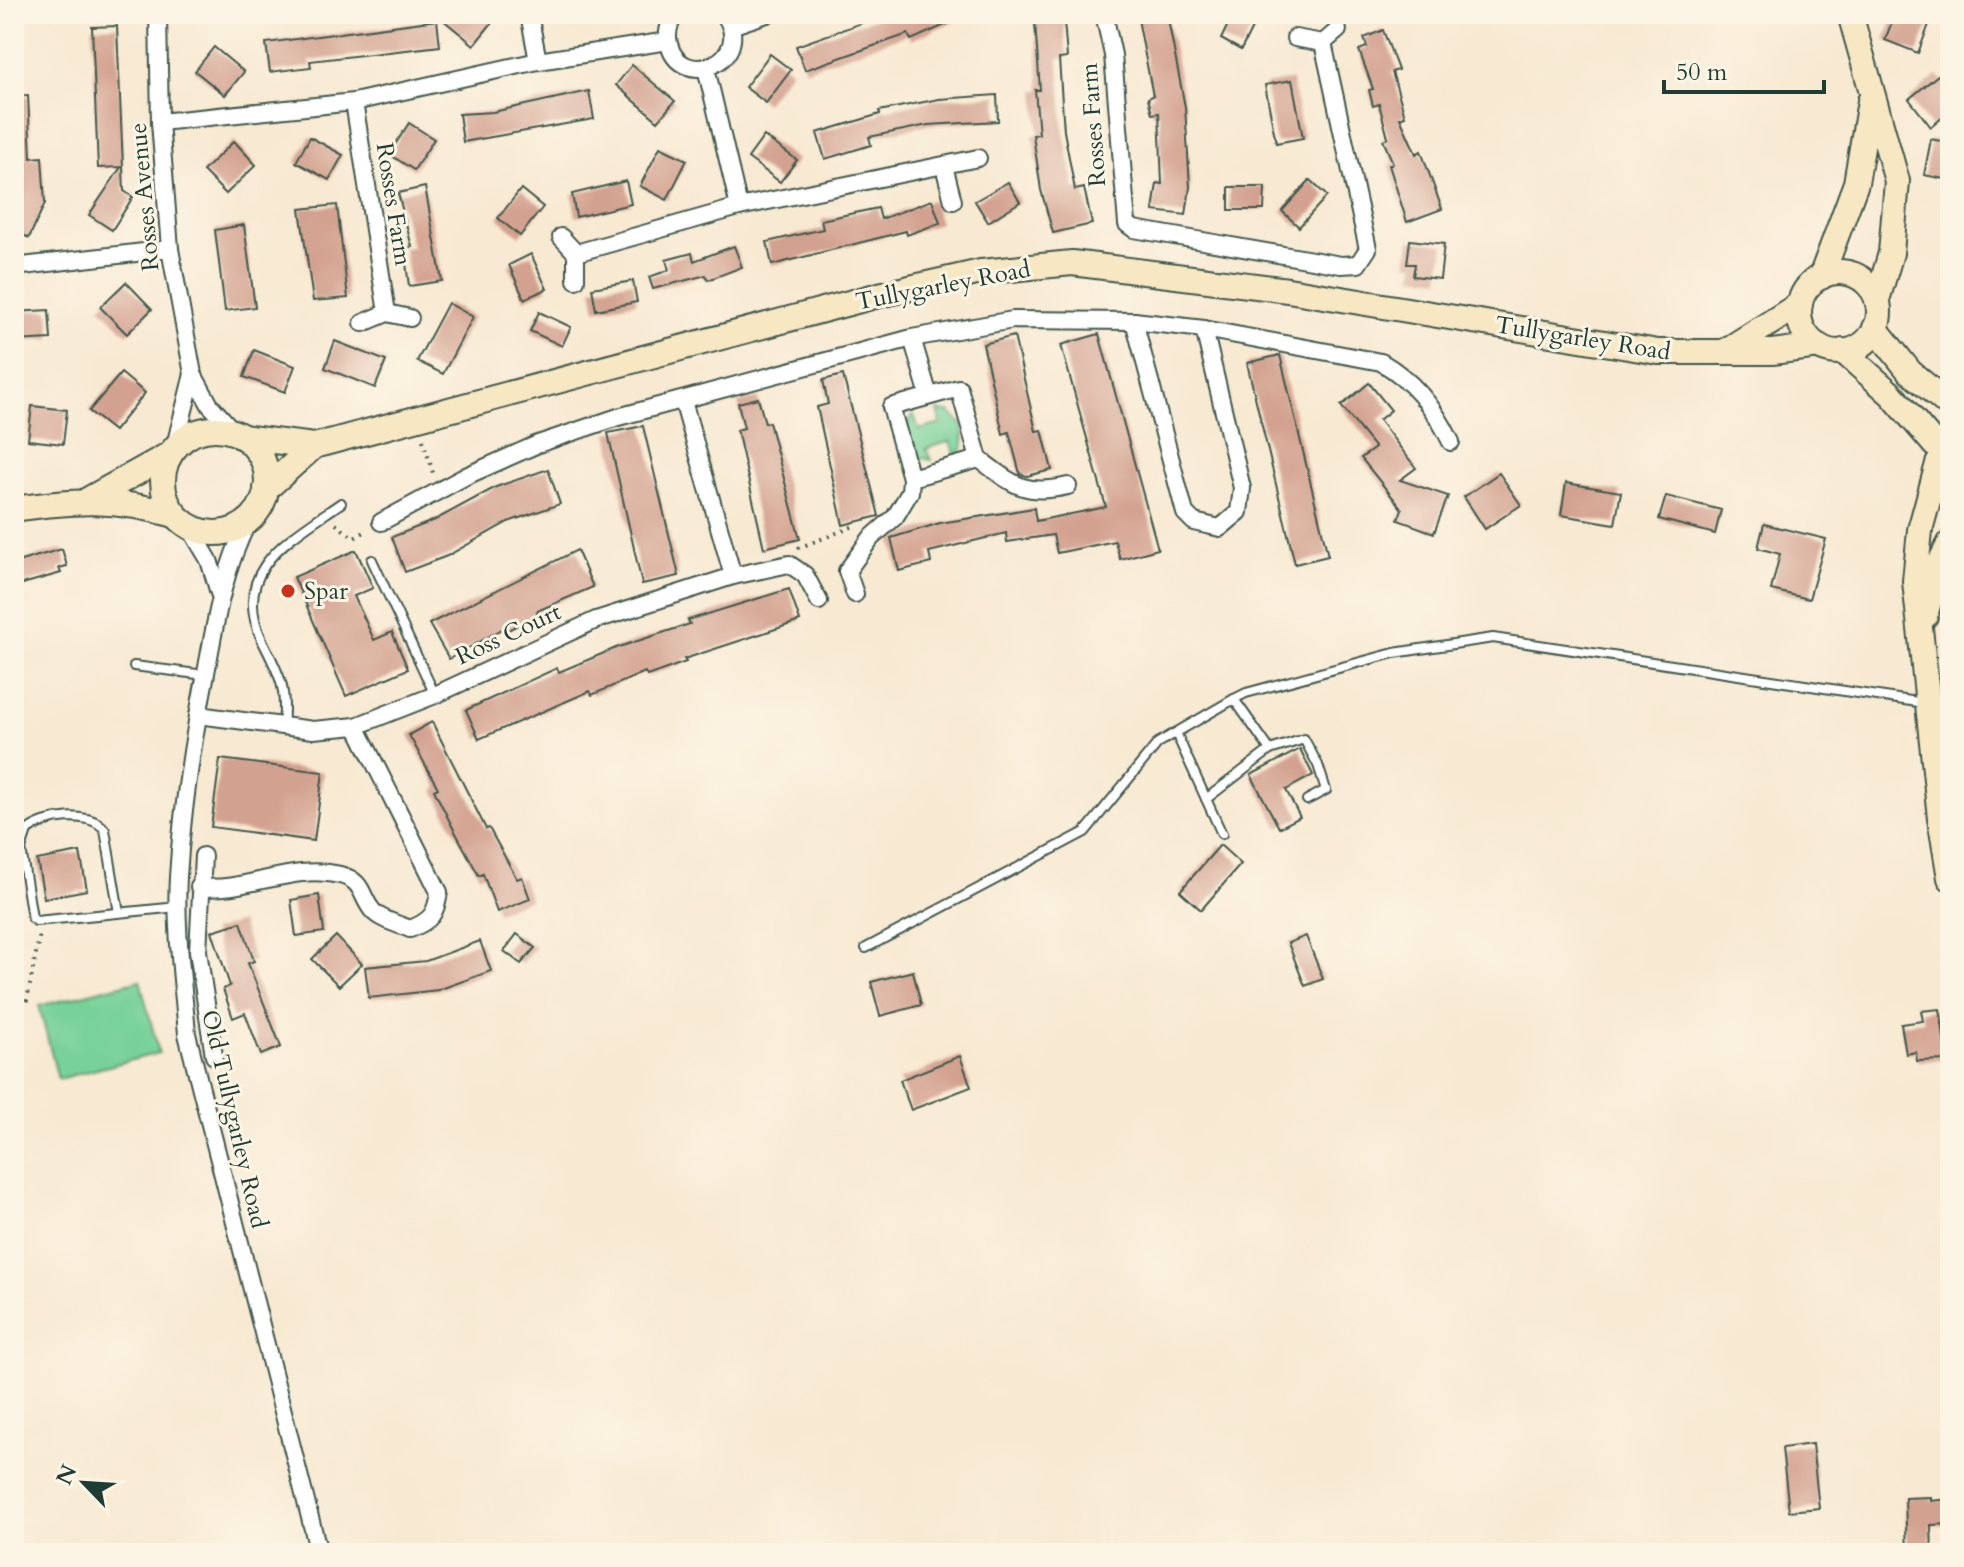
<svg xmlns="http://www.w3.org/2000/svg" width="1964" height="1567" font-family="Cardo,serif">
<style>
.green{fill:#77d198;stroke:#4b8766;stroke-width:2}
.building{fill:#d3a18f}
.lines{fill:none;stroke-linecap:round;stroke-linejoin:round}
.lane-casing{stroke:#40574c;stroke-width:12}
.street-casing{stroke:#40574c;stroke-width:20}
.secondary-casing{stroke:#40574c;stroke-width:28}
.path{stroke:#40574c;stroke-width:4;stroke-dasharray:2 6;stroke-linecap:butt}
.lane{stroke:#fff;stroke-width:8}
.street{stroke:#fff;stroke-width:16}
.secondary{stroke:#f7e8c3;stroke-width:24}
.poi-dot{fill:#c8321e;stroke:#fcf5e5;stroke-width:3}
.labels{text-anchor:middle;stroke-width:6;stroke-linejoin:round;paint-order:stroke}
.street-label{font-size:24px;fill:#1f3d34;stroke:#fcf5e5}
.poi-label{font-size:24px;fill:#1f3d34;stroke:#fcf5e5;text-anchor:start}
</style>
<rect width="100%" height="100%" fill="#fcf5e5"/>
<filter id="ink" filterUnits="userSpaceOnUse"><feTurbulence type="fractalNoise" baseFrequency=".0125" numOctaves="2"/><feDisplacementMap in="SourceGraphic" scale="16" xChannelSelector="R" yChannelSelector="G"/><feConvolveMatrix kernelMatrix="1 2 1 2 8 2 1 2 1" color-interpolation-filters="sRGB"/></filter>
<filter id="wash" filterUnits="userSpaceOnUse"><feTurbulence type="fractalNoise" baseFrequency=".006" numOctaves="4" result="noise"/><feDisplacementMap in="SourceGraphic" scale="32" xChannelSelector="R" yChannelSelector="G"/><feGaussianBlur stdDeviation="1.8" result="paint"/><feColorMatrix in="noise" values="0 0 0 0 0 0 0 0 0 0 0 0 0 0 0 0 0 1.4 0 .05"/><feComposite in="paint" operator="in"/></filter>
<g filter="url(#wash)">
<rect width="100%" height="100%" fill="#f8e9d2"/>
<g class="green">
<path d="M938,411l11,1 15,14 -1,22 -7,8 -6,-15 -24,8 5,11c-25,-4 -34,-27 -17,-46l5,16 22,-6z"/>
<path d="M140,980l19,73 -101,26 -19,-73z"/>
</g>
<g id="blocks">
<g class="building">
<path d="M460,14h39l-25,31 -32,-26z"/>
<path d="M887,14h83l-59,26 -3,-6 -103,36 -9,-24z"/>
<path d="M1137,14h30l18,93 5,80 -4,28 -33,-4 4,-28 5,1 -3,-71 -7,1 -4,-16 5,-2z"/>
<path d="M1233,14h26l-18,36 -20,-11z"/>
<path d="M1895,14h38l-15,39 -33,-13z"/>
<path d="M437,20l3,26 -130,15 1,6 -41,5 -4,-29z"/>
<path d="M1064,20l3,38 -8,1 5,72 11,59 9,-2 8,36 -39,9 -12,-43 -8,-55 6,-1 -4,-44h5l-5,-67z"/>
<path d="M117,26l7,165 9,6 -21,33 -23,-15 32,-48 -23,1 -6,-141z"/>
<path d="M1383,30l15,40 -6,2 13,44 -5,2 16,36 5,-3 21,58 -35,13 -18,-57 4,-2 -10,-23 5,-2 -9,-34 -6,2 -4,-16 4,-1 -14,-39 8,-3 -3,-9z"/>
<path d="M214,47l30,25 -19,23 -30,-24z"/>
<path d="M770,54l21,16 -25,33 -21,-16z"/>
<path d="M632,65l43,36 -17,20 -42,-36z"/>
<path d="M1938,75l12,15v21l-19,16 -22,-28z"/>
<path d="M1292,80l11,58 -27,5 -11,-58z"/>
<path d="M589,91l5,28 -131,23 -4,-28 34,-2z"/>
<path d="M28,95l3,63 11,-1 3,46 -16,35 -15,-8v-134z"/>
<path d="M997,95l1,26 -70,4 -59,12 2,8 -46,14 -8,-26 63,-19 -1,-3 60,-12z"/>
<path d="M409,123l25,16 -20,31 -25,-16z"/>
<path d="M764,136l33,24 -17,22 -32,-24z"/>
<path d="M310,137l33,18 -14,25 -33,-18z"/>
<path d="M1931,139l19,4v37l-26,-5z"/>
<path d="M234,141l22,24 -30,29 -23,-23z"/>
<path d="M660,147l27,13 -20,40 -27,-14z"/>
<path d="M1310,180l17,16 -28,31 -17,-16z"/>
<path d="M626,181l5,23 -55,13 -4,-23z"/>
<path d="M1008,182l12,20 -32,20 -13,-21z"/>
<path d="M425,187l17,94 -33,5 -5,-38 8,-1 -14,-54z"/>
<path d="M1229,187h36l-1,23h-35z"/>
<path d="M521,189l22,18 -23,29 -22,-18z"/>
<path d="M932,200l8,23 -33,12 -1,-4 -134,34 -5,-23 56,-13 -2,-9 57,-12 3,11z"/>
<path d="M337,205l11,93 -35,3 -13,-92z"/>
<path d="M244,225l11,82 -30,4 -10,-81z"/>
<path d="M1410,240l34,4 -4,35 -27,-3 2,-12h-8z"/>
<path d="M734,246l8,21 -34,13 -2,-5 -53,14 -4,-12 20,-7 -3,-10 26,-7 2,8z"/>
<path d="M531,254l16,35 -23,10 -15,-34z"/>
<path d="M633,281l4,21 -41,8 -4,-22z"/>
<path d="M126,282l26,27 -25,25 -27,-27z"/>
<path d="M448,303l25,14 -30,57 -26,-13z"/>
<path d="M49,310l2,29 -37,2v-29z"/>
<path d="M539,312l32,15 -9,19 -32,-15z"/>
<path d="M1099,334l59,215 -38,10 -5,-18 -58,12 -4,-18 -46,7 -1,-9 -77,19 2,11 -32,8 -8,-33 49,-15 94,-15 2,13 70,-14 -45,-162z"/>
<path d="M1014,336l22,95 6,-1 10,40 -25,6 -7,-2 -11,-42 -6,2 -20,-90z"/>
<path d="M335,341l51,20 -11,27 -50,-20z"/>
<path d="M254,350l41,16 -10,26 -41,-15z"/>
<path d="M1280,355l48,201 -33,8 -48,-201z"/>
<path d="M121,373l24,20 -31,38 -25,-20z"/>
<path d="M843,375l36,141 -36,9 -26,-118 11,-3 -5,-24z"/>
<path d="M1369,383l22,27 -12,10 37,48 -16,12 48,16 -14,37 -36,-13 4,-11 -41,-51 14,-10 -34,-42z"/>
<path d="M758,398l7,25 4,-1 31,117 -36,9 -27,-118 7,-2 -6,-25z"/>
<path d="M32,406l35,4 -4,34 -35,-4z"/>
<path d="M643,426l36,150 -37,8 -34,-151z"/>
<path d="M548,469l12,35 -52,18 -61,34 -42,16 -13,-35 43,-17 61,-33z"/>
<path d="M1499,473l22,32 -36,24 -21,-32z"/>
<path d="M1566,483l55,9 -6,32 -54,-9z"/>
<path d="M1666,496l55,14 -6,24 -56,-15z"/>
<path d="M1764,524l62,15 -17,60 -38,-9 9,-36 -22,-6z"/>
<path d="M62,549l5,17 -8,2 2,5 -42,12 -5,-22z"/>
<path d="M356,550l17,38 -19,8 20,44 18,-8 16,37 -62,27 -52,-119z"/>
<path d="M577,550l16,37 -56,24 1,4 -34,17 -2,-3 -53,30 -20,-35z"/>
<path d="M789,589l11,32 -116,38 2,3 -39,14 -2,-4 -53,23 -2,-4 -111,48 -13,-29 91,-42 2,4 57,-24 74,-24 -2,-4z"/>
<path d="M432,722l54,107 3,-1 28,51 5,-2 8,22 -33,13 -14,-38 -4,2 -28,-52 -17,-34 4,-2 -29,-53z"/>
<path d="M1300,749l13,26 -27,15 14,27 -21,11 -28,-53z"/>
<path d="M220,759l103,13 -9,69 -103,-14z"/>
<path d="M1220,845l21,19 -40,46 -21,-19z"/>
<path d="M80,852l7,38 -43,8 -7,-38z"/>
<path d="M319,895l5,37 -28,4 -5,-36z"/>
<path d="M241,922l13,39 -6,2 33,84 -20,8 -16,-42 -12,5 -10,-29 7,-3 -18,-55z"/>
<path d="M517,934l18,14 -14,16 -17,-13z"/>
<path d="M336,936l26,28 -23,22 -27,-27z"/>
<path d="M1306,936l17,43 -18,7 -17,-43z"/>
<path d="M480,941l11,30 -53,19 -69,8 -4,-31 61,-6z"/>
<path d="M913,971l8,34 -41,11 -9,-34z"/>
<path d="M1940,1009l7,51 -30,1 -1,-9 -10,2 -5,-30 22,-3 -2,-10z"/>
<path d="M960,1056l11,31 -60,23 -11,-30z"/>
<path d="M1812,1444l7,64 -30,3 -7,-63z"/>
<path d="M1931,1497v4l19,-2v25l-19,1 1,28h-25l-2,-55z"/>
</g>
</g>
</g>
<g filter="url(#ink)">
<use href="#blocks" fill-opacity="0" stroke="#40574c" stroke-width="2"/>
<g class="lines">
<defs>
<g id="lane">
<path d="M372,560l63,135"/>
<path d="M134,666l71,9"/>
<path d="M1234,699l36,51"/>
<path d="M283,727c4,-41 -3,-51 -21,-87 -33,-71 29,-102 79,-137"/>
<path d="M1176,733l46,101"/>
<path d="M1206,799l64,-49 34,-11 14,26 8,25 -19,10"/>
<path d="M119,913l-14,-83c-14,-20 -61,-14 -78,1l-6,18 11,69 4,3 142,-14"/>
<path d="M866,948l219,-116 73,-89 76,-44 12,-6 148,-40 99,-15 431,65"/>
</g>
<g id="street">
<path d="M158,14l2,108 10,127 23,125 17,31 24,27"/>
<path d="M529,14l9,47"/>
<path d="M676,14c-7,9 -10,19 -7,30 12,48 88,16 55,-30"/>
<path d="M1104,14l9,41 14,169 7,5 207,36 17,-1 10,-15 -45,-206"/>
<path d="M731,26l36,-12"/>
<path d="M1295,38l28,5 15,-13"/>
<path d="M706,68l33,139"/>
<path d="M354,102l33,211"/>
<path d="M160,122l194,-20 184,-41 130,-20"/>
<path d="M944,166l9,35"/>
<path d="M561,237l15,16v27"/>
<path d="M576,253l163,-46 239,-49"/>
<path d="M14,267l156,-18"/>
<path d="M1134,321l51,192 9,9 26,6 19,-16 3,-24 -38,-159"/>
<path d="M363,323l24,-10 23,5"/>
<path d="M912,338l17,58"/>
<path d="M683,401l50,175"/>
<path d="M175,446l18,-72"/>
<path d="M979,459c35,26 45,37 89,27"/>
<path d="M248,522c-25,49 -32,97 -42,151 -13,66 -24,136 -28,204 -3,52 5,106 9,157l132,519"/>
<path d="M381,522l85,-46 72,-32 80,-27 294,-79 101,-18 121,1 70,8 177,33c33,19 54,46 70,80"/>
<path d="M190,528l19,32 10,33"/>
<path d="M855,594l-8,-23 24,-33 24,-21 15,-25 1,-14 -20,-71 68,-19 20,71 -68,19"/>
<path d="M198,715l115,15 43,-4 79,-31 161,-75 137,-44 56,-12 16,11 14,26"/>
<path d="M203,856l-5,95 16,105"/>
<path d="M199,887c46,6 93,-24 141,-12 24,6 20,20 32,35 8,10 26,14 38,19 21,-8 26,-15 29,-37l-83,-166"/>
</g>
<g id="secondary">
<path d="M1850,14l47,167 -6,72 -14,47"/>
<circle cx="1839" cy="312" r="40"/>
<path d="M1821,277l35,-94 14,-82"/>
<path d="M1875,328l35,44 40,34"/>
<path d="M1727,350l73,-46"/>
<path d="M1843,351l48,43 44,51"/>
<circle cx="215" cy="481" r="52"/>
<path d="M242,437l72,9 565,-151 102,-23 91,-9 216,27 370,62h114l47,-6"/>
<path d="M1938,464l-18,66 -5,51 25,237 10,60"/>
<path d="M266,489l48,-43"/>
<path d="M89,499l81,-45"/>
<path d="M14,509c61,-9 101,-11 161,6"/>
<path d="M1925,616l14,-52 11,-21"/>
</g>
</defs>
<use href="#lane" class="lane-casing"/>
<use href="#street" class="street-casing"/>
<use href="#secondary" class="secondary-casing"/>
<g class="path">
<path d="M423,440l10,33"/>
<path d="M336,524l18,14 14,-8"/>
<path d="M798,548l59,-23"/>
<path d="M14,1008l12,-3 14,-72"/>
</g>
<use href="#lane" class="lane"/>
<use href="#street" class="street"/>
<use href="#secondary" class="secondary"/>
</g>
</g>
<circle class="poi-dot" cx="288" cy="591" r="8"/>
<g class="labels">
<g class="street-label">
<text transform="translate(1093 125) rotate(-94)" y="8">Rosses Farm</text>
<text transform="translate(144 197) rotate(-95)" y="8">Rosses Avenue</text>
<text transform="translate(394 204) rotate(81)" y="8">Rosses Farm</text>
<text transform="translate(943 285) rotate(-11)" y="8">Tullygarley Road</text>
<text transform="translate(1583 338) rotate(9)" y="8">Tullygarley Road</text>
<text transform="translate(508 634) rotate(-25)" y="8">Ross Court</text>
<text transform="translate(235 1119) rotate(77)" y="8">Old Tullygarley Road</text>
</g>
<g class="poi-label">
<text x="304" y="599">Spar</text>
</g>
</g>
<rect width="1964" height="1567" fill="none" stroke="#fcf5e5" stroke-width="48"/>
<g transform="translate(84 1483) rotate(295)" stroke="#fcf5e5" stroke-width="6" paint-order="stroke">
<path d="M0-6L14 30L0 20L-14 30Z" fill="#1f3d34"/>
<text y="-12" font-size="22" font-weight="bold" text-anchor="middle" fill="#1f3d34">N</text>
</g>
<path d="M1664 80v12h160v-12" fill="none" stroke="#1f3d34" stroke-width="4"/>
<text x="1676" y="80" font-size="24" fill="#1f3d34" stroke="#fcf5e5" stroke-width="6" paint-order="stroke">50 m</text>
</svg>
